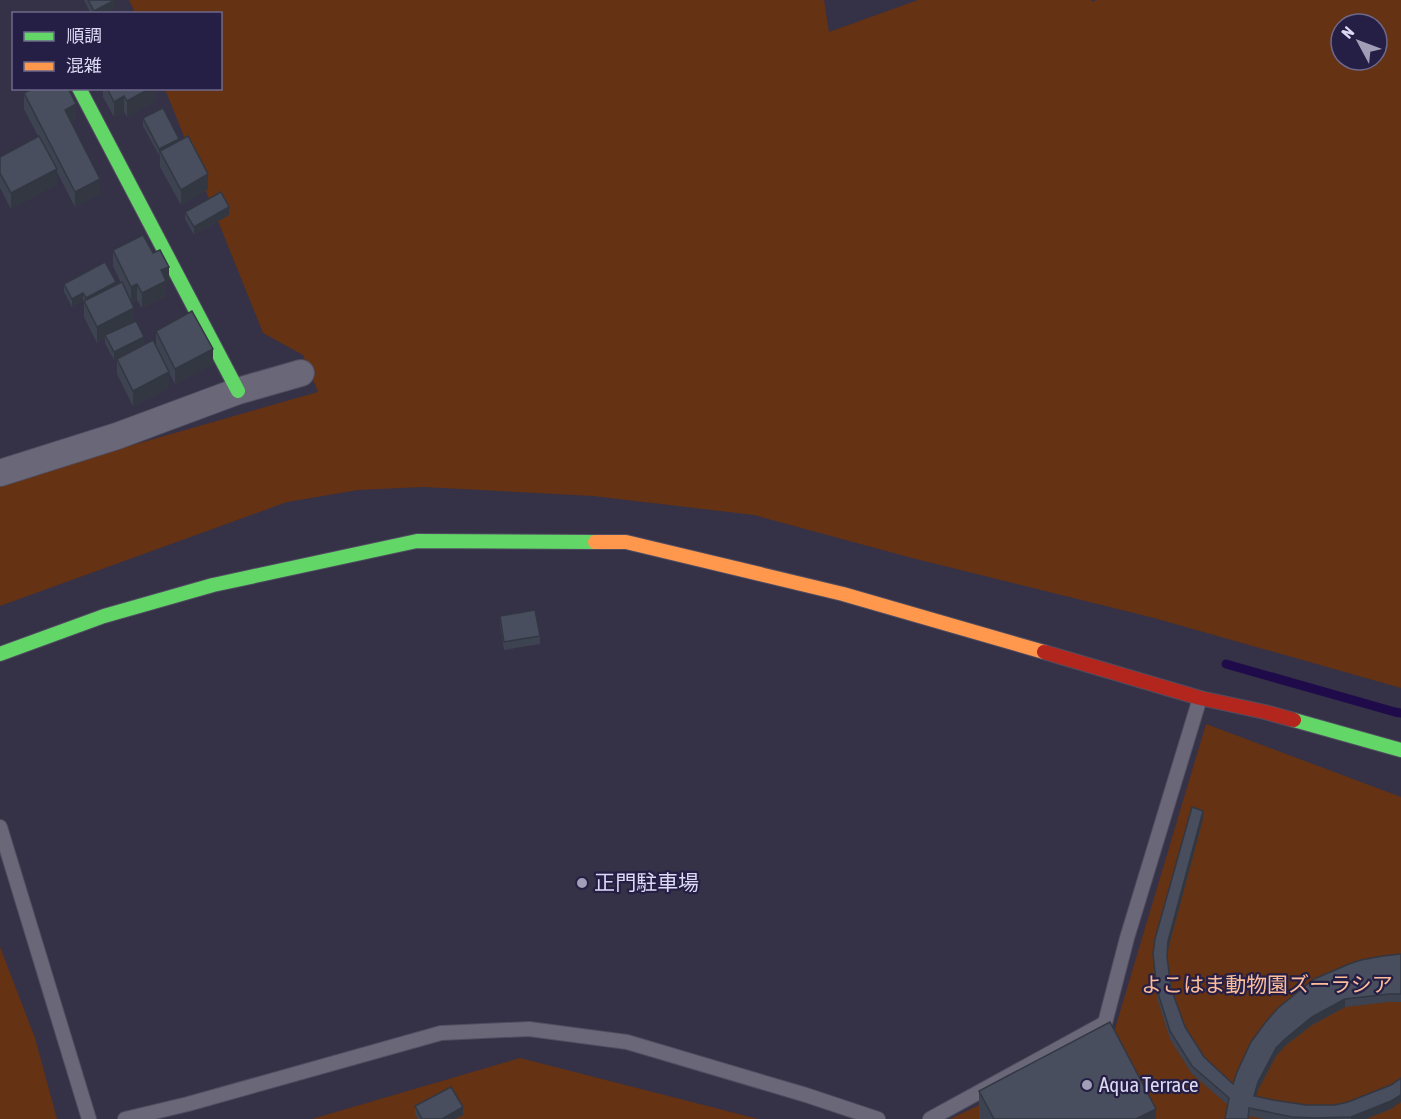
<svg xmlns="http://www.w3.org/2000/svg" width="1401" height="1119" font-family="'Asap Condensed','Noto Sans JP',sans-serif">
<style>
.green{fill:#653213;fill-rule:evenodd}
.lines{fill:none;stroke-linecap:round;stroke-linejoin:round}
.stream{stroke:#200b4a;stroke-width:9}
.lane-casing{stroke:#504d60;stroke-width:16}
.street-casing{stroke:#504d60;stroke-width:28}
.fast-casing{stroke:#504d60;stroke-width:16}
.slow-casing{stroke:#504d60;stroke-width:16}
.jam-casing{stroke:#504d60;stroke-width:16}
.lane{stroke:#696778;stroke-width:14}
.street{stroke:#696778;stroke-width:26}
.fast{stroke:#63d668;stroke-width:14}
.slow{stroke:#ff974d;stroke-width:14}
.jam{stroke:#b3261e;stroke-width:14}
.wall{fill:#3e4351}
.shaded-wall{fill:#323742}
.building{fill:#484e5e;stroke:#323742;stroke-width:1.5}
.poi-dot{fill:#a29eb7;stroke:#251e45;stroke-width:2}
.labels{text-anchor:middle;stroke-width:4.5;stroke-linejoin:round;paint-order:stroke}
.poi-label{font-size:21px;fill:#dcd9f3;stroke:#251e45;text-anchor:start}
.park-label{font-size:21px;fill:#fabc9a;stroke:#251e45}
</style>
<rect width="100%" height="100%" fill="#353147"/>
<g class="green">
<path d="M129,0h695l5,32 89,-32h172l4,2 2,-2h305v688l-247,-70 -242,-60 -158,-43 -161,-19 -170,-9 -65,3 -71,12 -287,104v-123l318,-91 -15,-37 -40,-22 -98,-244 55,-1v-74l-85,-1zM1341,24h36v36h-36z"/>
<path d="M1206,724l195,73v322h-451l161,-77z"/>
<path d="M0,947l35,91 22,81h-57z"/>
<path d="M520,1058l238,61h-446z"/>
</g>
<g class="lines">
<path class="stream" d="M1226,664l169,48 6,1"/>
<defs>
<g id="lane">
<path d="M0,827l89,292"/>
<path d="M125,1119l63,-15 253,-71 88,-4 98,13 179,53 72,24"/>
<path d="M930,1119l175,-96 22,-85 73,-240"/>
</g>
<path id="street" d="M0,473l117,-37 121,-45 63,-18"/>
<g id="fast">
<path d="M79,88l159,303"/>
<path d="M0,654l104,-38 109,-31 204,-44 178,1"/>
<path d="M1294,720l107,30"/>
</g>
<path id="slow" d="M595,542h31l217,52 201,58"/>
<path id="jam" d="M1044,652l156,46 65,14 29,8"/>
</defs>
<use href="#lane" class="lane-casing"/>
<use href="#street" class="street-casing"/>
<use href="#fast" class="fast-casing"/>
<use href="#slow" class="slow-casing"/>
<use href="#jam" class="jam-casing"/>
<use href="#lane" class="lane"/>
<use href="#street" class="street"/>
<use href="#fast" class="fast"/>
<use href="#slow" class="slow"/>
<use href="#jam" class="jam"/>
</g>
<g class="wall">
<path d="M84,0h31v8l-11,6h-13z"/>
<path d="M103,88h53v13l-29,16 -3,-5 -10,5 -11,-20z"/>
<path d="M24,93l52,26 -5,3 29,72 -25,13 -18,-35v12l-46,25 -11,-21v-31l38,-21 -14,-27z"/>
<path d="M143,118l36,23 29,49 -27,15 -21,-38v-10l-17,-31z"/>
<path d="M185,212l44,3 -35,20 -9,-16z"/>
<path d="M113,250l56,32 -3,2v12l-24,12 -5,-8 -5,3 2,18 10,24 12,1v-15l57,33 -38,20 -15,-28 9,32 -36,18 -16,-32v-15l-3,1 -9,-17v-4l-8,4 -13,-26v-14l-1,-2 -11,6 -8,-15v-8l52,1 5,-2 -8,-17z"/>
<path d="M500,616l40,20v8l-36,6 -4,-26z"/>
<path d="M1203,819l-35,130 -1,11 4,28 14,39 19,30 29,27 168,-130v48h-12l-44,5 -33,18 -27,21 -9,10 -18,34 -2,6 17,4 33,5 85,4 -25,10h-101l-16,-3 -1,3 -20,-14 -36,-31 -22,-35 -13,-41 -4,-44z"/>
<path d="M979,1091l177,28h-177z"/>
<path d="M415,1106l48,9 -8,4h-37l-3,-5z"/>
</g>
<g class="shaded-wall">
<path d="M115,0v8l-11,6h-10v-3z"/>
<path d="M151,88h5v13l-29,16v-16z"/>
<path d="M124,96v16l-10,5v-15z"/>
<path d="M76,104v15l-11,7v-16z"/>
<path d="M179,139v8l-19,4 -1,6v-8z"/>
<path d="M57,169v15l-46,25v-16z"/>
<path d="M208,174v16l-27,15v-15z"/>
<path d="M100,179v15l-25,13v-15z"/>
<path d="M229,207v8l-35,20v-8z"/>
<path d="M169,267v15l-3,2v12l-24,12v-15l19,-23z"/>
<path d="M116,282v8l-30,16v-8z"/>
<path d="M137,284v16l-6,3v-16z"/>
<path d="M83,293v8l-11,6v-8z"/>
<path d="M134,308v16l-29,11v4l-8,4v-16z"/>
<path d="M144,337v8l-30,15v-8z"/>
<path d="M213,349v15l-38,20v-15z"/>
<path d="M169,372v16l-36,18v-15z"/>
<path d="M1203,811v8l-35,130 -1,16 1,-24z"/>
<path d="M1345,999v8l-33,18 -27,21 -9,10 -18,34 -4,14v-8l4,-14 18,-34 9,-9 27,-22z"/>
<path d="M1401,1095v7l-10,7 -25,10h-15v-2z"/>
<path d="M463,1107v8l-8,4h-13z"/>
<path d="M1156,1109v10h-20z"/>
</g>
<g class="building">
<path d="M88,0h27l-21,11z"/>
<path d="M34,88h34l8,16 -11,6 35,69 -25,13 -51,-99z"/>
<path d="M107,88h44l-24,13 -3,-5 -10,6z"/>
<path d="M163,108l16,31 -20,10 -16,-31z"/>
<path d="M39,136l18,33 -46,24 -11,-20v-16z"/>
<path d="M188,136l20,38 -27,16 -21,-39z"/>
<path d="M221,192l8,15 -35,20 -9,-15z"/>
<path d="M143,235l10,18 7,-3 9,17 -8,3 5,11 -24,12 -5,-9 -6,3 -18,-37z"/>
<path d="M105,262l11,20 -30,16 -3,-5 -11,6 -8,-15z"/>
<path d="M122,282l12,26 -37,19 -13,-26z"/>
<path d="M192,311l21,38 -38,20 -19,-38z"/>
<path d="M136,321l8,16 -30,15 -9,-17z"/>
<path d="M153,340l16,32 -36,19 -16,-32z"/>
<path d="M535,610l5,26 -36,6 -4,-26z"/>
<path d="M1192,807l11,4 -35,130 -1,16 4,31 14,39 19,30 29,27 4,-12 14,-30 14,-19 13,-15 36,-29 35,-15 12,-4 22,-4 18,-2v40h-12l-44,5 -33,18 -27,22 -9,9 -18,34 -4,14 19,4 33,5h29l13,-3 43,-17 10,-7v17l-10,6 -40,16 -36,1 -23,-1 -43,-9 -1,11h-23l4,-21 -37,-32 -22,-35 -13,-41 -4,-36 2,-15z"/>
<path d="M1110,1022l46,87 -20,10h-142l-15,-28z"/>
<path d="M451,1087l12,20 -21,12h-20l-7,-13z"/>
</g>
<g class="poi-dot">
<circle cx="582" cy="883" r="6"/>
<circle cx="1087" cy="1085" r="6"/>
</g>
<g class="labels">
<g class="poi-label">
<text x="594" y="890">正門駐車場</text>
<text x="1099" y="1092">Aqua Terrace</text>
</g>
<g class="park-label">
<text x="1267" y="992">よこはま動物園ズーラシア</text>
</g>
</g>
<rect x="12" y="12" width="210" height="78" fill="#251e45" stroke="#6e698b" stroke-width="1.5"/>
<rect x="24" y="32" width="30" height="9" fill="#63d668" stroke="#6e698b" stroke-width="1.5"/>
<text x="66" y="42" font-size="18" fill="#dcd9f3">順調</text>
<rect x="24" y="62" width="30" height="9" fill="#ff974d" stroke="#6e698b" stroke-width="1.5"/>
<text x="66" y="72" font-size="18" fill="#dcd9f3">混雑</text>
<g transform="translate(1359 42) rotate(311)"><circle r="28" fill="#251e45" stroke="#6e698b" stroke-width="1.5"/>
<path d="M0-4.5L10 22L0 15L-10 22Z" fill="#a29eb7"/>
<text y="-9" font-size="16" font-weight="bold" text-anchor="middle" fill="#dcd9f3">N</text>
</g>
</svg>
